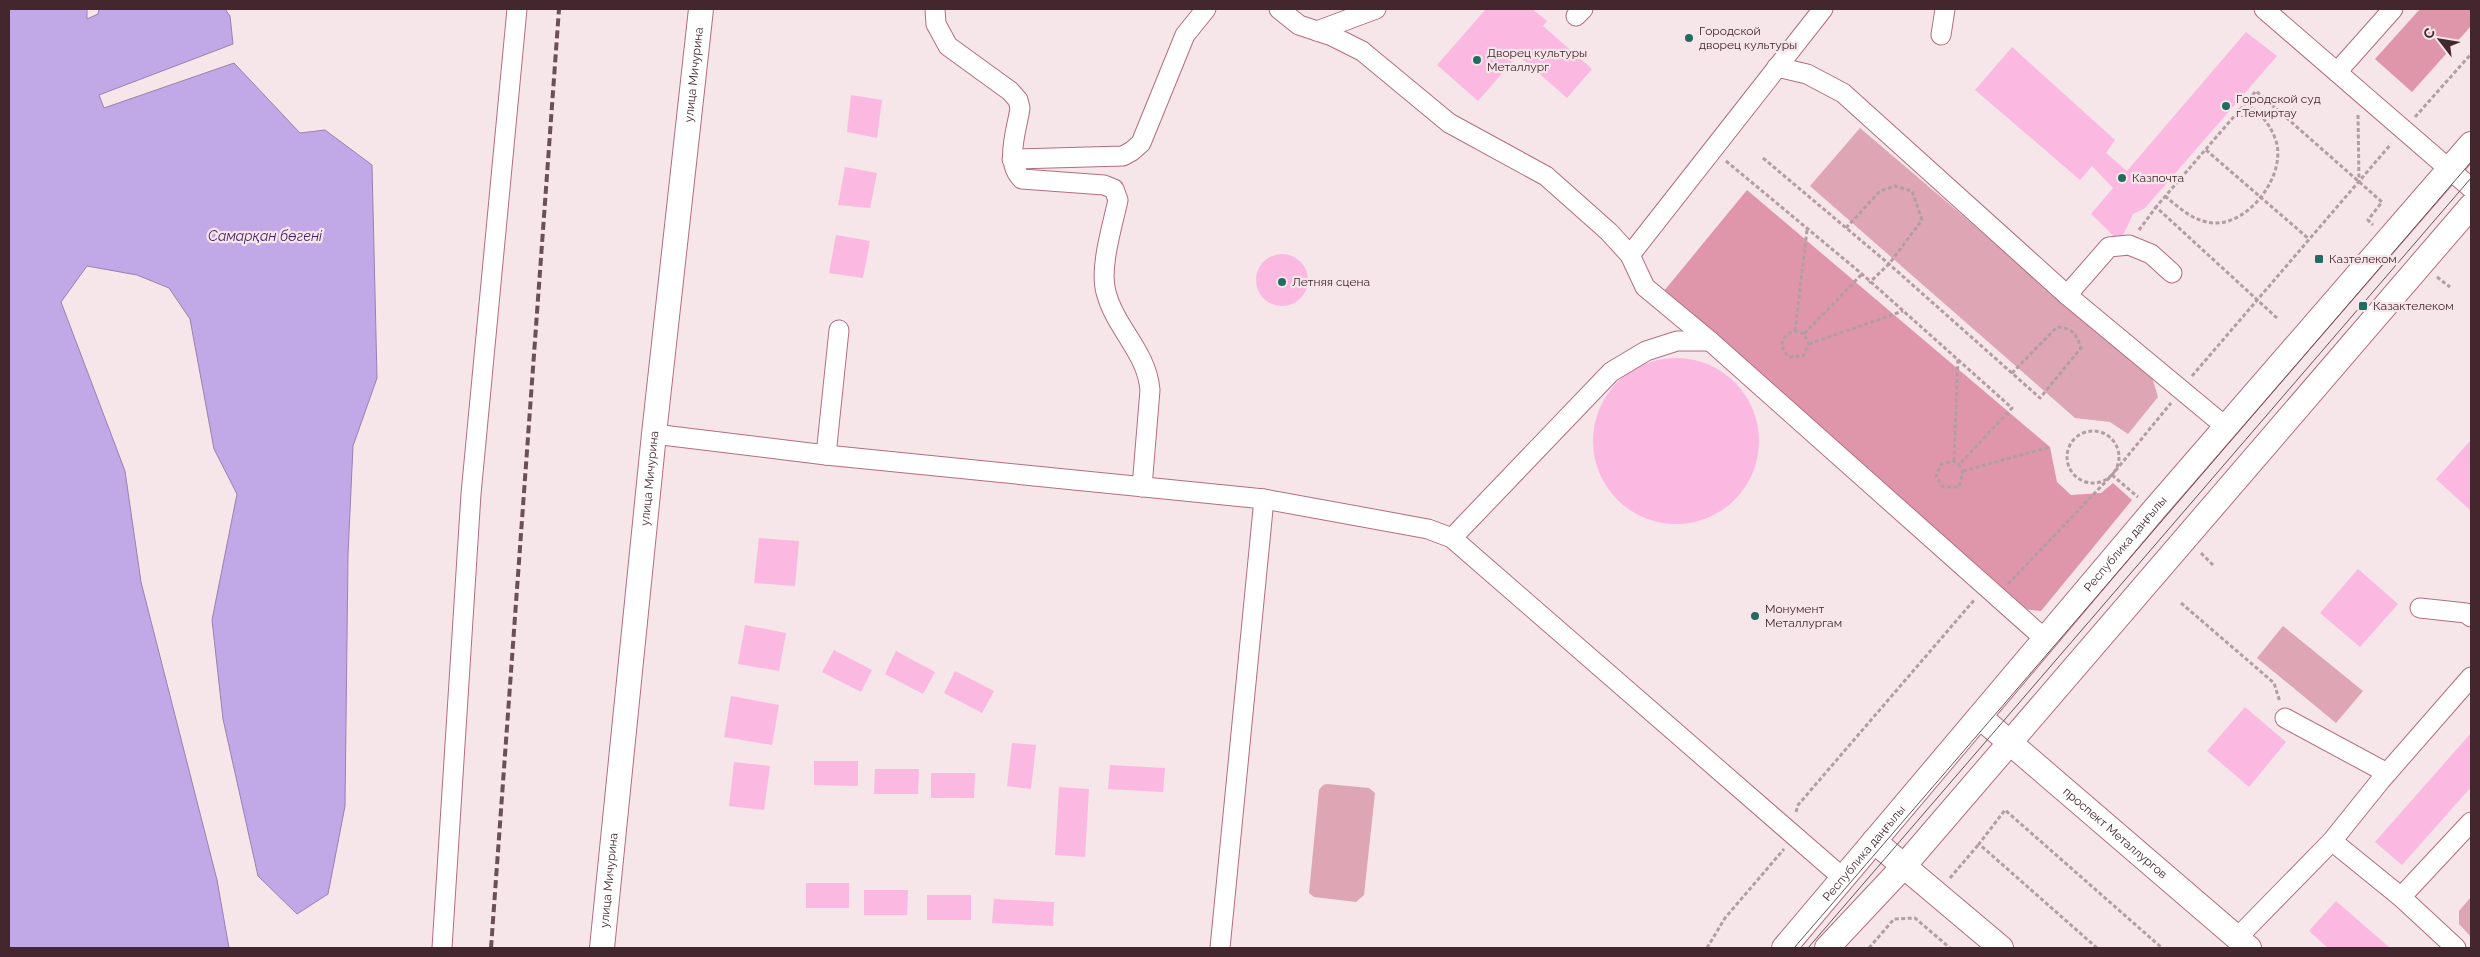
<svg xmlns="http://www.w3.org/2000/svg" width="2480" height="957" font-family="Raleway,sans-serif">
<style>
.green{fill:#dea6b4}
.forest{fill:#e096aa}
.water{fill:#c1a8e6;stroke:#9b81af}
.building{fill:#fbb9e1}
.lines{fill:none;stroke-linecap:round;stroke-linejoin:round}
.minor-casing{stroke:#b46d80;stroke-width:21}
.major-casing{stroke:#b46d80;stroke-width:26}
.path{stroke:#b39da3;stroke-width:3;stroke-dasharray:4 2.5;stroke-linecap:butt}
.minor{stroke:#fff;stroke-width:19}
.major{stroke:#fff;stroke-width:24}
.tram{stroke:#6b5058;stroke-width:1}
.rail{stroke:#6b5058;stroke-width:4;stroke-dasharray:8 4;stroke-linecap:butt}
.poi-dot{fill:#236b61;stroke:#f6e5e9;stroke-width:2}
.labels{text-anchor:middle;stroke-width:4.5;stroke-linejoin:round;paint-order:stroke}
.poi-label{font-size:12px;fill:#43262e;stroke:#f6e5e9;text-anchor:start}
.street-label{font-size:12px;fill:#43262e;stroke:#f6e5e9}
.water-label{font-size:14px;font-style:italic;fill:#421f67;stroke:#f6e5e9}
</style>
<rect width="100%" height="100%" fill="#f6e5e9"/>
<g class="green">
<path d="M1860,128l292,249 6,20 -30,37 -18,-12 -35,-4 -265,-232z"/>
<path d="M2283,626l80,65 -27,32 -79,-65z"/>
<path d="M1327,784l42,4 6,5 -11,102 -8,7 -42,-5 -5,-4 10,-103 4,-5z"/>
<path d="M2471,897v40l-12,-13v-13z"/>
</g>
<g class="forest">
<path d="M2420,9h51v17l-59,66 -37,-33z"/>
<path d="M1747,190l303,257 7,35 14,13 30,-2 12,-10 19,17 -91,111 -18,-2 -359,-318z"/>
</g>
<path class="water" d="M9,9h78v10l11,-5 1,-5h126l5,7 3,28 -134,51 5,13 130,-45 66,70 25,-3 47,35 5,213 -24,68 -5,109 -3,251 -17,88 -31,20 -39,-38 -35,-157 -11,-99 25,-126 -23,-45 -24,-130 -21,-31 -32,-13 -50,-9 -26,36 64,169 16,111 76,298 12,68h-220z"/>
<g class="building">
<path d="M1486,9h46l15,12 -4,5 49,43 -25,29 -49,-43 -40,46 -41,-36z"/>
<path d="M2246,32l31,24 -132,152 -12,6 -13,28 -29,-28 22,-26 -21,-22 -12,14 -105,-90 37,-43 103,93 -9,13 21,18z"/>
<path d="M851,95l31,5 -5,38 -30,-6z"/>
<path d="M845,167l32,6 -7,35 -32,-3z"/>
<path d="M836,235l34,6 -7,37 -34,-5z"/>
<circle cx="1282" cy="280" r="26"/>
<circle cx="1676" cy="441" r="83"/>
<path d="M2471,440v71l-35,-32z"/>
<path d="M759,538l40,3 -4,45 -41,-3z"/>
<path d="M2358,569l40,35 -38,43 -40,-34z"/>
<path d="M745,625l41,8 -7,38 -41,-7z"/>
<path d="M834,650l38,20 -11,22 -39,-20z"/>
<path d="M896,651l39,21 -12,22 -38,-20z"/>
<path d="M955,671l39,20 -12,22 -38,-20z"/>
<path d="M731,696l48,9 -7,40 -48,-8z"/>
<path d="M2245,707l41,35 -37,45 -42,-36z"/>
<path d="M2471,733v54l-69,78 -27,-23z"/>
<path d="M1012,743l24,2 -5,44 -24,-3z"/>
<path d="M814,761h44v25l-44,-1z"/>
<path d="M734,762l36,4 -6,44 -35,-4z"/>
<path d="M1110,765l55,3 -2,24 -55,-3z"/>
<path d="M875,769h44l-1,25h-44z"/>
<path d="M931,773h44l-1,25h-43z"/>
<path d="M1059,787l30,2 -4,68 -30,-2z"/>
<rect x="806" y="883" width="43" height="25"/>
<path d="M864,890h44l-1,25h-43z"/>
<rect x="927" y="895" width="44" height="25"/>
<path d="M994,899l60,3 -1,24 -61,-3z"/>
<path d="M2336,901l54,47h-62l-19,-17z"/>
</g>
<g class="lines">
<defs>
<g id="minor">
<path d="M935,9l1,15 12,22 62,45 8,9 2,8c-3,22 -16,54 2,71l82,6 10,4 4,11c-5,24 -19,68 -12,92 9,36 41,60 44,98l-8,97"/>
<path d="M1279,9l20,16 33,11 30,15 87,72 97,53 63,56 21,23 15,32 65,54 336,299"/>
<path d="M2264,9l207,179"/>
<path d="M1576,16l7,-7"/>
<path d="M1317,31l59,-22"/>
<path d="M1941,35l4,-26"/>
<path d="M1777,67l30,7 36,19 224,202 159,132"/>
<path d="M2337,72l56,-63"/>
<path d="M1012,159l111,-3 9,-5 9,-8 44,-108 21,-26"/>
<path d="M1630,255l193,-246"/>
<path d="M2067,295l42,-48 20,-2 22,9 21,19"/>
<path d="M654,434l172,21 438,44 164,30 24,9 391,340"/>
<path d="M826,455l13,-125"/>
<path d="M1452,538l159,-166 35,-21 31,-10h33"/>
<path d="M2420,608l46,5 5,4"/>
<path d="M2285,718l102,55"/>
<path d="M2332,841l49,-61 90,-103"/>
<path d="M2401,897l55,51"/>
<path d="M2237,938l95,-97 69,56 70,-75"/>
<path d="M442,948l29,-454 46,-485"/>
<path d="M1220,948l44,-449"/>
</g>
<g id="major">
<path id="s1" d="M1980,717l269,231"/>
<path d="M1874,841l127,107"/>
<path id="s2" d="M602,948l52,-514 47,-425"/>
<path id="s3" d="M1784,948l369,-437 318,-367"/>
<path d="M1827,948l76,-81 568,-661"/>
</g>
</defs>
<use href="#minor" class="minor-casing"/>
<use href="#major" class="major-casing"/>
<g class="path">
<path d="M2358,115l1,66"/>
<path d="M2415,117l56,-63"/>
<path d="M2206,150l103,89"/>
<path d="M1763,158l126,106 151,134 41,-50c-5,-14 -8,-20 -24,-21l-46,47"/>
<path d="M1726,161l136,113 150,134 -53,57 4,6 -4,16h-16l-7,-11 5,-12 13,-3 5,4"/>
<path d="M2165,196c12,10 24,21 38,25 40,14 87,-46 72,-83 -6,-16 -16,-25 -29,-35"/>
<path d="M1846,228l34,-37 15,-5 17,5 10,29 -33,44 -20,19"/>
<path d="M2139,230l17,-23"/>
<path d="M2437,277l13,10"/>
<path d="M2277,318l-121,-111 100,-116 126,111 -14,18 5,5"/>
<path d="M1795,331l12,-101"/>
<path d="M1804,334l-9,-3 -8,3 -6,11 7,12 15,-1 6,-12 -5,-10 58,-60"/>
<path d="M1809,344l94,-33"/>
<path d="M2192,376l199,-232"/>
<circle cx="2093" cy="457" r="26"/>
<path d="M1954,461l4,-102"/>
<path d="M1963,471l87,-24"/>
<path d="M2112,475l26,22"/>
<path d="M2201,553l12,12"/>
<path d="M2008,584l104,-109 59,-72"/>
<path d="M2181,603l93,80 6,19"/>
<path d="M1796,812l2,-7 177,-206"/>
<path d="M1950,878l29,-34"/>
<path d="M1707,948l18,-30 59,-69"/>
<path d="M1869,948l25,-29 21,-1 35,30"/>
<path d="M2097,948l-118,-104 26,-34 157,138"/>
</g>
<use href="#minor" class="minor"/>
<use href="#major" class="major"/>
<g class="tram">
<path d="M1794,948l677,-786"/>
<path d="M1808,948l663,-770"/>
</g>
<path class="rail" d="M491,948l68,-939"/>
</g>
<g class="poi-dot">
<circle cx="1689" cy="38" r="5"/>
<circle cx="1477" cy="60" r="5"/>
<circle cx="2226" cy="106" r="5"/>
<circle cx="2122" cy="178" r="5"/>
<rect x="2314" y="254" width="10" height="10" rx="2.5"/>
<circle cx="1282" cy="282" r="5"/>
<rect x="2358" y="301" width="10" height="10" rx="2.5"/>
<circle cx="1755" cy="616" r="5"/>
</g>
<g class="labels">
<g class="poi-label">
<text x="1699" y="35">Городской<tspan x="1699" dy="14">дворец культуры</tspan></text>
<text x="1487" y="57">Дворец культуры<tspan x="1487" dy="14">Металлург</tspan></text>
<text x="2236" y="103">Городской суд<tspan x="2236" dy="14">г.Темиртау</tspan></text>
<text x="2132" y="182">Казпочта</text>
<text x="2329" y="263">Казтелеком</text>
<text x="1292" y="286">Летняя сцена</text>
<text x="2373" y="310">Казактелеком</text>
<text x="1765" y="613">Монумент<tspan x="1765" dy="14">Металлургам</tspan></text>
</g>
<g class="street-label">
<text dy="4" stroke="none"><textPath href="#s2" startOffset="878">улица Мичурина</textPath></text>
<text dy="4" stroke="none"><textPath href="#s2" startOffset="472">улица Мичурина</textPath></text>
<text dy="4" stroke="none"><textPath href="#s3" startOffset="529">Республика даңғылы</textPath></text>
<text dy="4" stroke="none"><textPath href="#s1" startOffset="178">проспект Металлургов</textPath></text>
<text dy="4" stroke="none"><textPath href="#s3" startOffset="124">Республика даңғылы</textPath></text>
<text dy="4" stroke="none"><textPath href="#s2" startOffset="68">улица Мичурина</textPath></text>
</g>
<g class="water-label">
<text x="265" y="241">Самарқан бөгені</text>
</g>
</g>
<rect width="2480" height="957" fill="none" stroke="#43262e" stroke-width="20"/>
<g transform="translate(2440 40) rotate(301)" stroke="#f6e5e9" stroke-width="4" paint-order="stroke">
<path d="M0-4L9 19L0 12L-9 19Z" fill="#43262e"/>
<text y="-8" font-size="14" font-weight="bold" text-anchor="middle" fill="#43262e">С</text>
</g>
</svg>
